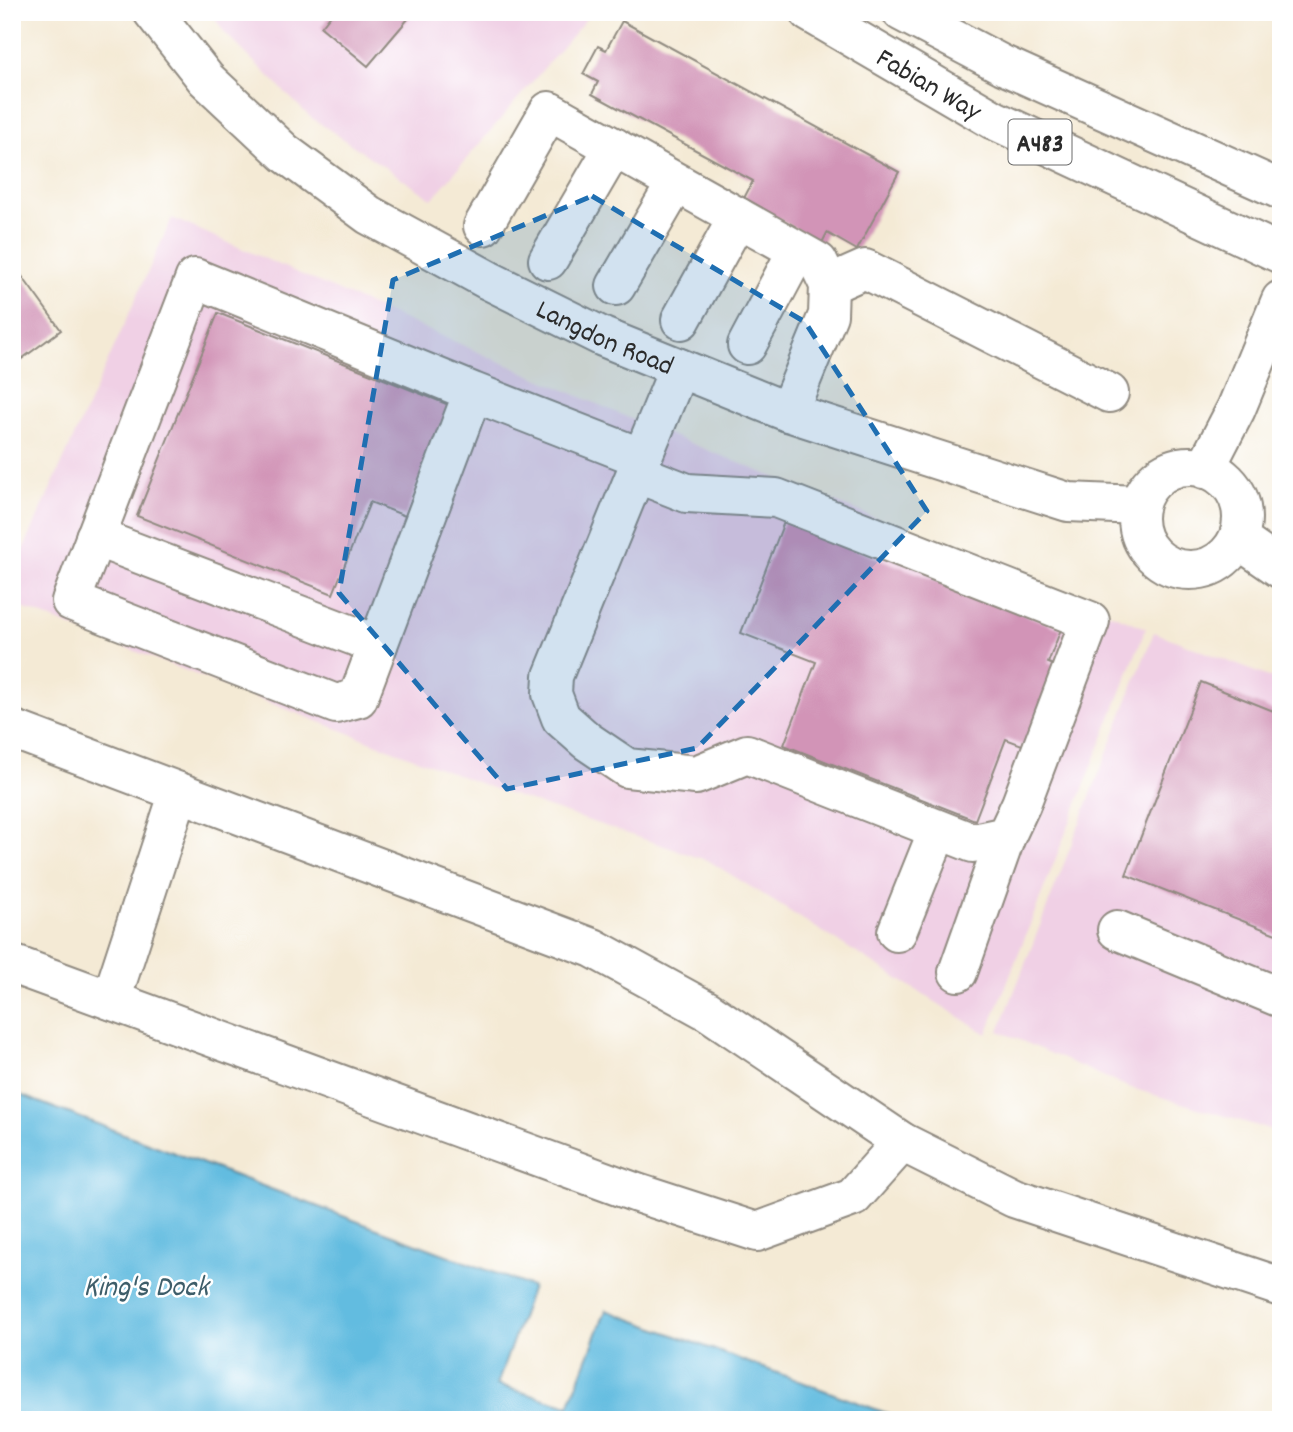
<svg xmlns="http://www.w3.org/2000/svg" width="1293" height="1432" font-family="Dekko,sans-serif">
<style>
.built{fill:#f0d0e5}
.water{fill:#62bce0;stroke:#467486;stroke-width:2}
.building{fill:#d294b7}
.lines{fill:none;stroke-linecap:round;stroke-linejoin:round}
.minor-casing{stroke:#908a80;stroke-width:42}
.highway-casing{stroke:#908a80;stroke-width:42}
.minor{stroke:#fff;stroke-width:38}
.highway{stroke:#fff;stroke-width:38}
.marked{fill:#1f6fb2;fill-opacity:0.2;stroke:#1f6fb2;stroke-width:5;stroke-dasharray:14 9;stroke-linejoin:round}
.labels{text-anchor:middle;stroke-width:5;stroke-linejoin:round;paint-order:stroke}
.shield{fill:#fff;stroke:#6b6b6b;stroke-width:2}
.shield-label{font-size:26px;font-weight:bold;fill:#2b2b2b}
.street-label{font-size:28px;fill:#2b2b2b;stroke:#fff}
.water-label{font-size:30px;font-style:italic;fill:#3e5e6a;stroke:#fff}
</style>
<rect width="100%" height="100%" fill="#fff"/>
<filter id="ink" filterUnits="userSpaceOnUse"><feTurbulence type="fractalNoise" baseFrequency=".0143" numOctaves="2"/><feDisplacementMap in="SourceGraphic" scale="14" xChannelSelector="R" yChannelSelector="G"/><feConvolveMatrix kernelMatrix="1 2 1 2 8 2 1 2 1" color-interpolation-filters="sRGB"/></filter>
<filter id="wash" filterUnits="userSpaceOnUse"><feTurbulence type="fractalNoise" baseFrequency=".00686" numOctaves="4" result="noise"/><feDisplacementMap in="SourceGraphic" scale="28" xChannelSelector="R" yChannelSelector="G"/><feGaussianBlur stdDeviation="1.57" result="paint"/><feColorMatrix in="noise" values="0 0 0 0 0 0 0 0 0 0 0 0 0 0 0 0 0 1.4 0 .05"/><feComposite in="paint" operator="in"/></filter>
<g filter="url(#wash)">
<rect width="100%" height="100%" fill="#f4ead5"/>
<g class="built">
<path d="M211,12h381l-160,187 -123,-83 -85,-84z"/>
<path d="M172,218l466,204 508,206 -159,406 -278,-173 -209,-70 -488,-187v-29z"/>
<path d="M1154,632l127,50v451l-153,-46 -129,-56z"/>
</g>
<path class="water" d="M12,1092l520,195 -35,98 72,21 37,-96 299,110h-893z"/>
<g id="blocks">
<g class="building">
<path d="M333,12h81l-46,54 -47,-39z"/>
<path d="M622,21l277,151 -42,78 -30,-17 -5,10 -79,-43 10,-19 -161,-87 6,-12 -15,-8 15,-28 8,4z"/>
<path d="M16,268l45,62 -49,36v-95z"/>
<path d="M218,313l231,92 -44,111 -35,-14 -37,92 -196,-78z"/>
<path d="M784,522l277,107 -13,34 22,8 -32,80 -32,-12 -31,81 -191,-75 32,-83 -75,-29z"/>
<path d="M1201,682l80,32v222l-155,-61z"/>
</g>
</g>
</g>
<g filter="url(#ink)">
<use href="#blocks" fill-opacity="0" stroke="#908a80" stroke-width="2"/>
<g class="lines">
<defs>
<g id="minor">
<path id="s1" d="M153,12l53,67 79,74 84,62 119,65 115,57 185,75 280,90 71,3"/>
<path d="M483,226l66,-115 269,151 11,23 -1,30 -40,97"/>
<path d="M548,260l66,-113"/>
<path d="M829,285l36,-16 244,124"/>
<path d="M616,286l60,-103"/>
<path d="M681,320l57,-103"/>
<path d="M747,345l50,-94"/>
<path d="M473,392l-278,-114 -124,323 265,103 22,-6 115,-306 169,66"/>
<circle cx="1190" cy="518" r="52"/>
<path d="M1205,469l31,-60 45,-109"/>
<path d="M636,473l51,20 89,5 314,123 -69,183 -15,32 -33,7 -226,-89 -51,21 -69,-7 -40,-27 -26,-23 -9,-24 1,-18 83,-203 6,-15 37,-90"/>
<path d="M95,537l283,108"/>
<path d="M1238,539l43,30"/>
<path d="M12,729l581,219 115,63 194,131 112,56 267,89"/>
<path d="M1117,930l164,68"/>
<path d="M897,932l41,-102"/>
<path d="M12,964l625,229 120,39 96,-35 49,-55"/>
<path d="M958,972l48,-136"/>
<path d="M111,1000l68,-208"/>
</g>
<g id="highway">
<path id="s2" d="M809,12l185,108 287,134"/>
<path d="M902,12l101,53 278,125"/>
</g>
</defs>
<use href="#minor" class="minor-casing"/>
<use href="#highway" class="highway-casing"/>
<use href="#minor" class="minor"/>
<use href="#highway" class="highway"/>
</g>
</g>
<path class="marked" d="M592,196l213,126 122,189 -230,237 -190,41 -168,-196 54,-313z"/>
<g class="labels">
<rect class="shield" x="1008.5" y="119.5" width="63" height="45" rx="5"/>
<g class="shield-label">
<text x="1040" y="151">A483</text>
</g>
<g class="street-label">
<text dy="10" stroke="none"><textPath href="#s2" startOffset="140">Fabian Way</textPath></text>
<text dy="10" stroke="none"><textPath href="#s1" startOffset="564">Langdon Road</textPath></text>
</g>
<g class="water-label">
<text x="146" y="1295">King's Dock</text>
</g>
</g>
<rect width="1293" height="1432" fill="none" stroke="#fff" stroke-width="42"/>
</svg>
